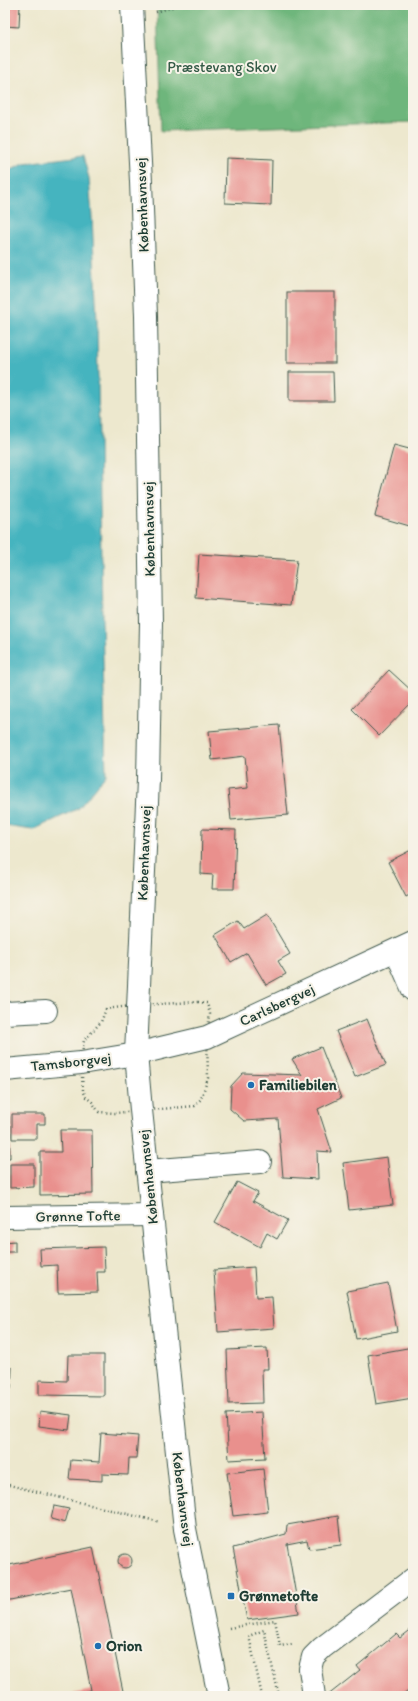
<svg xmlns="http://www.w3.org/2000/svg" width="418" height="1701" font-family="Itim,sans-serif">
<style>
.forest{fill:#6eb67b;stroke:#467a58}
.water{fill:#45b4bf;stroke:#32787a}
.building{fill:#e9908d}
.lines{fill:none;stroke-linecap:round;stroke-linejoin:round}
.minor-casing{stroke:#3e574b;stroke-width:24}
.path{stroke:#3e574b;stroke-width:2.5;stroke-dasharray:1 3;stroke-linecap:butt}
.minor{stroke:#fff;stroke-width:22}
.poi-dot{fill:#1f6fb2;stroke:#f7f3e8;stroke-width:1.5}
.labels{text-anchor:middle;stroke-width:4;stroke-linejoin:round;paint-order:stroke}
.park-label{font-size:15px;fill:#345b47;stroke:#f7f3e8}
.street-label{font-size:15px;fill:#1f3d34;stroke:#f7f3e8}
.poi-label{font-size:15px;font-weight:bold;fill:#1f3d34;stroke:#f7f3e8;text-anchor:start}
</style>
<rect width="100%" height="100%" fill="#f7f3e8"/>
<filter id="ink" filterUnits="userSpaceOnUse"><feTurbulence type="fractalNoise" baseFrequency=".025" numOctaves="2"/><feDisplacementMap in="SourceGraphic" scale="8" xChannelSelector="R" yChannelSelector="G"/><feConvolveMatrix kernelMatrix="1 2 1 2 8 2 1 2 1" color-interpolation-filters="sRGB"/></filter>
<filter id="wash" filterUnits="userSpaceOnUse"><feTurbulence type="fractalNoise" baseFrequency=".012" numOctaves="4" result="noise"/><feDisplacementMap in="SourceGraphic" scale="16" xChannelSelector="R" yChannelSelector="G"/><feGaussianBlur stdDeviation="0.9" result="paint"/><feColorMatrix in="noise" values="0 0 0 0 0 0 0 0 0 0 0 0 0 0 0 0 0 1.4 0 .05"/><feComposite in="paint" operator="in"/></filter>
<g filter="url(#wash)">
<rect width="100%" height="100%" fill="#ede8ce"/>
<path class="forest" d="M157,5h256v117l-252,9z"/>
<path class="water" d="M83,156l6,22 3,39 5,104 5,297 4,157 -27,33 -46,22 -28,-4v-654l19,-9z"/>
<g id="blocks">
<g class="building">
<path d="M5,5h15l-1,22 -14,-1z"/>
<path d="M226,158l46,2 -1,45 -46,-2z"/>
<rect x="287" y="292" width="48" height="71"/>
<path d="M289,372h44l1,29h-45z"/>
<path d="M394,445l19,5v77l-38,-11z"/>
<path d="M199,554l98,6 -6,45 -95,-7z"/>
<path d="M389,670l24,22v9l-34,35 -27,-27z"/>
<path d="M279,725l9,90 -57,5 -3,-30 20,-2 -3,-32 -33,4 -3,-29z"/>
<path d="M202,829l34,1 -2,59h-22l1,-14 -12,-1z"/>
<path d="M413,849v44l-7,4 -18,-35z"/>
<path d="M267,915l23,39 -12,7 8,13 -20,11 -19,-32 -16,9 -16,-27 23,-14 6,8z"/>
<path d="M367,1019l19,46 -31,12 -19,-46z"/>
<path d="M321,1047l20,51 -23,11 14,43 -15,-1 1,28 -35,-2 -5,-58 -34,2 -14,-12 1,-23 12,-13 59,2 -10,-16z"/>
<path d="M12,1114h33v10h-8v15h-25z"/>
<path d="M5,1116h4l1,42h-5z"/>
<path d="M60,1130h32l1,64 -53,1v-43h21z"/>
<path d="M387,1157l6,48 -44,5 -6,-47z"/>
<path d="M10,1164h24v23l-24,1z"/>
<path d="M237,1182l21,11 -5,8 35,19 -11,19 -10,-6 -7,14 -45,-25z"/>
<path d="M15,1241v11h-10v-10z"/>
<path d="M104,1247l1,25h-8l1,20 -40,1 -1,-28 -16,1 -1,-17z"/>
<path d="M254,1267l2,31 16,-1 2,31 -56,4 -4,-62z"/>
<path d="M388,1283l9,48 -41,8 -9,-48z"/>
<path d="M413,1347v51l-37,6 -8,-49z"/>
<path d="M267,1348l1,21h-6l1,34 -34,1 -2,-54z"/>
<path d="M68,1355h36v41l-65,-1v-15l28,1z"/>
<path d="M5,1367l7,1 -1,21h-6z"/>
<path d="M40,1411l31,4 -2,15 -30,-4z"/>
<path d="M262,1412l3,46 -36,2 -3,-46z"/>
<path d="M101,1433l37,3 -2,22h-7l-1,17 -26,-1v7l-33,-2 2,-19 28,2z"/>
<path d="M263,1469l5,43 -35,4 -6,-43z"/>
<path d="M54,1506l15,3 -4,14 -14,-4z"/>
<path d="M338,1516l3,29 -32,4 -2,-9 -20,4 12,69 -52,7 -14,-72 53,-14 1,-9z"/>
<path d="M93,1547l31,149h-59l26,-6 -20,-102 -66,13v-35z"/>
<circle cx="125" cy="1561" r="7"/>
<path d="M413,1628v59l-11,9h-75l33,-26 -3,-4 39,-32 4,4z"/>
</g>
</g>
</g>
<g filter="url(#ink)">
<use href="#blocks" fill-opacity="0" stroke="#3e574b" stroke-width="1"/>
<g class="lines">
<defs>
<g id="minor">
<path d="M132,5l9,177 5,134 5,306 -3,158 -12,274 5,56 44,419 34,167"/>
<path d="M396,951l17,39"/>
<path d="M5,1013l41,-2"/>
<path d="M5,1070l76,-7 55,-9 71,-17 206,-95"/>
<path d="M147,1171l113,-9"/>
<path d="M5,1217l147,-2"/>
<path d="M314,1696l-4,-27 3,-12 9,-9 91,-69"/>
</g>
</defs>
<use href="#minor" class="minor-casing"/>
<g class="path">
<path d="M156,12l23,-7"/>
<path d="M198,1002l9,1 3,11 -3,23 1,41 -7,21 -6,7 -80,7 -16,-1 -7,-10 -6,-5 -3,-7 -2,-27 3,-23 17,-18 5,-13 32,-4z"/>
<path d="M5,1484l155,38"/>
<path d="M229,1628l46,-8 5,26 13,-2"/>
<path d="M262,1696l-13,-60 15,-6 15,66"/>
</g>
<use href="#minor" class="minor"/>
</g>
</g>
<g class="poi-dot">
<circle cx="251" cy="1085" r="4"/>
<rect x="227" y="1592" width="8" height="8" rx="2"/>
<circle cx="98" cy="1646" r="4"/>
</g>
<g class="labels">
<g class="park-label">
<text x="222" y="72">Præstevang Skov</text>
</g>
<g class="street-label">
<text transform="translate(142 205) rotate(-92)" y="5">Københavnsvej</text>
<text transform="translate(149 529) rotate(-91)" y="5">Københavnsvej</text>
<text transform="translate(144 853) rotate(-88)" y="5">Københavnsvej</text>
<text transform="translate(277 1005) rotate(-25)" y="5">Carlsbergvej</text>
<text transform="translate(71 1062) rotate(-6)" y="5">Tamsborgvej</text>
<text transform="translate(148 1177) rotate(-96)" y="5">Københavnsvej</text>
<text transform="translate(78 1216) rotate(-1)" y="5">Grønne Tofte</text>
<text transform="translate(183 1499) rotate(83)" y="5">Københavnsvej</text>
</g>
<g class="poi-label">
<text x="259" y="1090">Familiebilen</text>
<text x="239" y="1601">Grønnetofte</text>
<text x="106" y="1651">Orion</text>
</g>
</g>
<rect width="418" height="1701" fill="none" stroke="#f7f3e8" stroke-width="20"/>
</svg>
